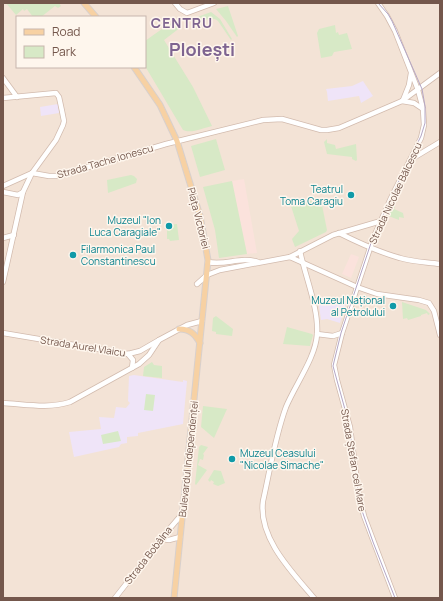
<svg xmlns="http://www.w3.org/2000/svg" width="443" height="601" font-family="Manrope,sans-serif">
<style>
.residential{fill:#f3e3d6;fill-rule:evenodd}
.commercial{fill:#fbe2dc}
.education{fill:#efe4f8}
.green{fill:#d7e9c6}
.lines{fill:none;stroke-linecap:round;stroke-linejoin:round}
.secondary-casing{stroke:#d2bbae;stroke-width:6}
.primary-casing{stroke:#d8d0cd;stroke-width:7}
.secondary{stroke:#fff;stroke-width:4.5}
.primary{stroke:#f7d1a3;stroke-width:5}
.tram{stroke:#b4a6c5;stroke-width:1}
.culture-dot{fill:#0f9aa8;stroke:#fef6ed;stroke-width:1.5}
.labels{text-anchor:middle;stroke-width:3;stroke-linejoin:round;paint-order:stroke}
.street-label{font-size:10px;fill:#74574c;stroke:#fef6ed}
.culture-label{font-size:10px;fill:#0d838f;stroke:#fef6ed;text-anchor:end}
.district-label{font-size:14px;font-weight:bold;letter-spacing:1px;fill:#7e6490;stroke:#fef6ed}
.town-label{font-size:18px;font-weight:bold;fill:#7e6490;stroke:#fef6ed}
</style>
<rect width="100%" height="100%" fill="#fbf2e7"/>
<path class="residential" d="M3,3h437v595h-437zM17,17h128v50h-128z"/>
<g class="commercial">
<path d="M244,179l13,74 -10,1 -15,-73z"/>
<path d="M351,254l8,3 -8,21 -9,-4z"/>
</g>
<g class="education">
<path d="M363,81l10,15 -12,7 -2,-7 -31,5 -1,-9 -1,-3 26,-3z"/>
<path d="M58,104l1,9 -18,3 -1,-9z"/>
<path d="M318,297h10l18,6 -6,20 -13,-4 -6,1z"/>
<path d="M134,375l49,7v-2l4,1 -4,43 -45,9v3l-11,1v6l-6,1 -2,3 -45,10 -5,-25 32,-3 -2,-12 15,1 2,-11 10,1 4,-5 -2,-2 1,-25z"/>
</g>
<g class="green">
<path d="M6,3h53l2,3 -3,2 -3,-2 -14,11h-8l-6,-8 -3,2 -1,-2 -7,6z"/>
<path d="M228,6l10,30 -1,1 -11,-16 -10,-12z"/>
<path d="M211,12l9,7 12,20 -1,1 -13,-19c-8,-6 -15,0 -23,4l-3,-6z"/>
<path d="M176,19l5,8 -17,13 29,47 19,39c-9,2 -21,8 -29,4l-38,-64v-25z"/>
<path d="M335,25l1,8 2,-1 1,3 8,-2 5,16 -18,3 -2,4 -11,2 -4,-25 2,-4z"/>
<path d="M216,139l9,31 -25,7 -9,-31z"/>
<path d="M327,139v4l8,2 1,4 20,-5 1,16 -1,1 -4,-2v-2l-25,-3 -3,-12z"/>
<path d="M131,175l3,1 3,3 -1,4 -28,10 -1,-13z"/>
<path d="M232,181l15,73 -28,4 -4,-28 -12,-43z"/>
<path d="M310,201h8l1,4h3l5,25 -1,2 -31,15 -3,-8 7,-8 -8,-25z"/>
<path d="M392,205l3,2 -1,2 9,4 1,5 -5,-1v3l-13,-5z"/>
<path d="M177,224l2,16 -9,1 -1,-2h-2v-14z"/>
<path d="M402,302l24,8 4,4 -2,1 -1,-2 -6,2v1l-13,4 -1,-2 -4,1z"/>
<path d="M216,316l17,13 -1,7 -16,-2v-2l-4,-1 1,-13z"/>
<path d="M287,327l25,7 1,1 -3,11 -27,-2z"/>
<path d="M152,362l2,3 8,1v12l-19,-2 1,-9z"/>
<path d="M146,394l9,1 -2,16 -9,-1z"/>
<path d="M203,406l24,3 -13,29 -13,-11z"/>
<path d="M118,431l3,10 -18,3 -2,-9z"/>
<path d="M201,445l7,2 -5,7 1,1 -1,5 -3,-1 -2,6 9,5 -11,15 -1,-1 4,-37z"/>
<path d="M214,470l7,1 4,12 -7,3 -5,-2 1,-2 -3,-2 -1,2 -2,-2z"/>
</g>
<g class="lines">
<defs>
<g id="secondary">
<path d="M175,3l5,6 7,4 27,-10"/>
<path d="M378,3l9,13 8,15 23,59 5,19 1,16 -3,13 -30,60 -18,41 -31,94 -8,32 3,15 13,47 8,63 6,26 31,82"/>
<path d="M3,78l14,19"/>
<path d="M3,98l53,-5 3,4 3,14 2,10 -1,4 -7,15 -24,33 -9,19 -5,3 -15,-3"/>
<path d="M403,100l6,-15 2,-12"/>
<path d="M402,101l12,2 9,6"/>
<path d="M410,160l30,-18"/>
<path d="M32,173l17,3h9l108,-32 97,-24 19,-1 39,11h6l12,-2 63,-27 38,-28"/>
<path d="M3,186l29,-13"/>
<path d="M339,233c20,10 39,19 61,25 13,4 27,4 40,6"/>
<path d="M3,238l11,-3"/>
<path d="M300,251c5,25 19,58 17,83 -1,23 -22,51 -31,73 -11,30 -16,63 -23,94 -5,37 29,71 51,97"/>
<path d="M290,257l67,30 20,7 42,6 10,3 5,8 6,24"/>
<path d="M208,262c18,4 32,-6 50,0"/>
<path d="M3,282l20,-90"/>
<path d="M197,284l10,-9 13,-5 70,-13 43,-22 48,-14"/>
<path d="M3,333l125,21 12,-3 19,-11"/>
<path d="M317,334l16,2 9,-3"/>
<path d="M128,354l5,6 -1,8"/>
<path d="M3,403c21,1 46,6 67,-1l69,-38 10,-9 10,-15 28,-15 15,-4"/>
<path d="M162,539l7,1 11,-3"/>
<path d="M115,598l56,-71 12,-14"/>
</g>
<g id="primary">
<path d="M84,3l12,14"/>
<path d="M134,67l26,38 17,36 23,75 8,44 -34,338"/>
<path d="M179,329c11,0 16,5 21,14"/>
</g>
</defs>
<use href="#secondary" class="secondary-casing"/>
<use href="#primary" class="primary-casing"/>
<use href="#secondary" class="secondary"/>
<use href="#primary" class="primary"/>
<path class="tram" d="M378,3l10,11 4,7 30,68 3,17v17l-4,13 -27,55 -22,49 -31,93 -8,33 16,58 11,81 13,37 22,56"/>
</g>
<g class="culture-dot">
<circle cx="351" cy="195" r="4"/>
<circle cx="169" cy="226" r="4"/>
<circle cx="73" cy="255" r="4"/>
<circle cx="393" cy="306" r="4"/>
<circle cx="232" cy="459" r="4"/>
</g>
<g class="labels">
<g class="street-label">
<text transform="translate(105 161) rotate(-16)" y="4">Strada Tache Ionescu</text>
<text transform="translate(395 193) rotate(-65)" y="4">Strada Nicolae Bălcescu</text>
<text transform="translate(199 218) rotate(76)" y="4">Piața Victoriei</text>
<text transform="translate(83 346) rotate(9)" y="4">Strada Aurel Vlaicu</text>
<text transform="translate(188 459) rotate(-84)" y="4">Bulevardul Independenței</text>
<text transform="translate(354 460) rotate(80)" y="4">Strada Ștefan cel Mare</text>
<text transform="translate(148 555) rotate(-52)" y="4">Strada Bobâlna</text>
</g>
<g class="culture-label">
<text x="343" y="193">Teatrul<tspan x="343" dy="12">Toma Caragiu</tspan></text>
<text x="161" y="224">Muzeul "Ion<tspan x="161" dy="12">Luca Caragiale"</tspan></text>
<text x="81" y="253" text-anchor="start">Filarmonica Paul<tspan x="81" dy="12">Constantinescu</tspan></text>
<text x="385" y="304">Muzeul Național<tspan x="385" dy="12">al Petrolului</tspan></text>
<text x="240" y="457" text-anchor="start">Muzeul Ceasului<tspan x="240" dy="12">"Nicolae Simache"</tspan></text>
</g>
<g class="district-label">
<text x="182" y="28">CENTRU</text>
</g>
<g class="town-label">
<text x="202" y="56">Ploiești</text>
</g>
</g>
<rect width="443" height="601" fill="none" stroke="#74574c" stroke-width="8"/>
<rect x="16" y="16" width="130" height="52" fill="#fef6ed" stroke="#c7b6ad"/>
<rect x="24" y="29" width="20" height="6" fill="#f7d1a3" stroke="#c7b6ad"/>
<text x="52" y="36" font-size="12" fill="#74574c">Road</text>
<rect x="24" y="46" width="20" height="12" fill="#d7e9c6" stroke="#c7b6ad"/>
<text x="52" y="56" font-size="12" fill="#74574c">Park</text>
</svg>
